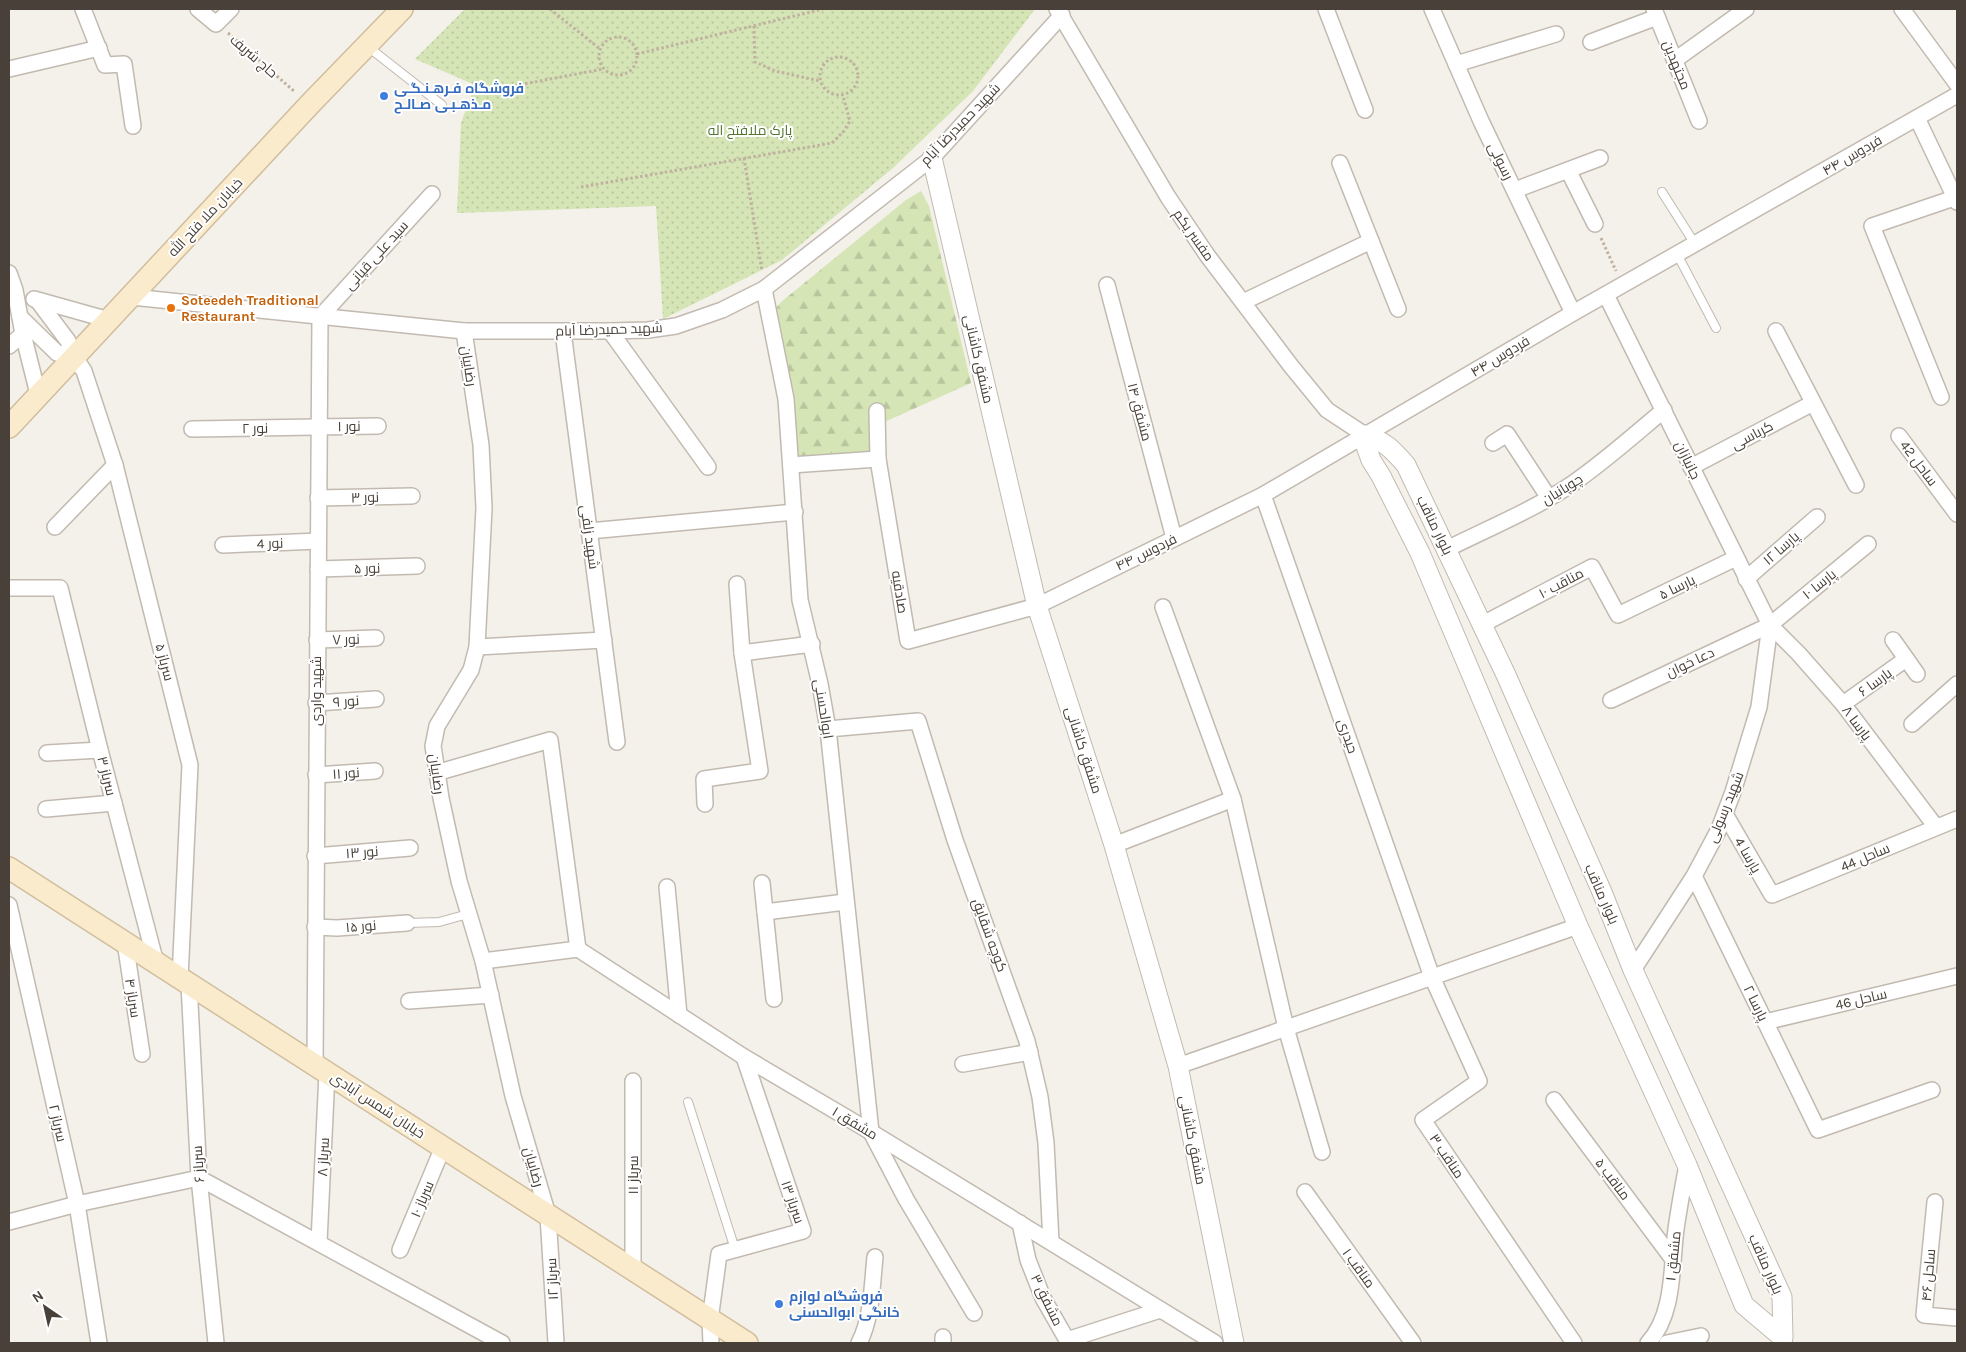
<svg xmlns="http://www.w3.org/2000/svg" width="1966" height="1352" font-family="Karla,Cairo,sans-serif">
<style>
.green{fill:url(#green-dots)}
.forest{fill:url(#forest-firs)}
.lines{fill:none;stroke-linecap:round;stroke-linejoin:round}
.service-casing{stroke:#c2bab0;stroke-width:10}
.minor-casing{stroke:#c2bab0;stroke-width:18}
.tertiary-casing{stroke:#c2bab0;stroke-width:21}
.secondary-casing{stroke:#d0be9d;stroke-width:24}
.path{stroke:#c0b1a0;stroke-width:3;stroke-dasharray:2.5 2.5;stroke-linecap:butt}
.service{stroke:#fff;stroke-width:8}
.minor{stroke:#fff;stroke-width:15}
.tertiary{stroke:#fff;stroke-width:19}
.secondary{stroke:#fbebcd;stroke-width:21}
.shop-dot{fill:#3f7fe0;stroke:#fff;stroke-width:2}
.food-dot{fill:#e8710a;stroke:#fff;stroke-width:2}
.labels{text-anchor:middle;stroke-width:4;stroke-linejoin:round;paint-order:stroke}
.street-label{font-size:14px;fill:#484039;stroke:#fff}
.shop-label{font-size:14px;font-weight:bold;fill:#366cbe;stroke:#fff;text-anchor:start}
.park-label{font-size:14px;fill:#51762f;stroke:#fff}
.food-label{font-size:14px;font-weight:bold;fill:#c56008;stroke:#fff;text-anchor:start}
</style>
<defs>
<pattern id="green-dots" width="8" height="8" patternUnits="userSpaceOnUse" patternTransform="scale(1.25)"><rect width="8" height="8" fill="#d5e5b6"/><path d="M2 2h.1M6 6h.1" fill="none" stroke="#b8c69d" stroke-width="1.8" stroke-linecap="round"/></pattern>
<pattern id="forest-firs" width="22" height="20" patternUnits="userSpaceOnUse" patternTransform="scale(1.25)"><rect width="22" height="20" fill="#d5e5b6"/><path d="M5 1l3.5 6h-7zM16 11l3.5 6h-7z" fill="#b8c69d"/></pattern>
</defs>
<rect width="100%" height="100%" fill="#f4f0ea"/>
<path class="green" d="M465,9h570l-62,82 -80,77 -111,92 -119,59 -7,-113 -199,7 4,-90 14,-38 -60,-26z"/>
<path class="forest" d="M921,191l8,15 42,177 -91,41 -5,32 -81,6 -21,-150 8,-10 125,-102z"/>
<g class="lines">
<defs>
<g id="service">
<path d="M367,46l75,59"/>
<path d="M1662,192l33,52"/>
<path d="M1677,254l39,74"/>
<path d="M407,923l32,-1 29,-8"/>
<path d="M688,1102l47,147"/>
</g>
<g id="minor">
<path d="M83,9l22,56 19,-1 9,62"/>
<path d="M198,9l18,15 15,-15"/>
<path d="M1057,9l111,188 39,58 84,111 36,44 38,25"/>
<path d="M1326,9l39,101"/>
<path d="M1432,9l49,112 92,192"/>
<path d="M1654,9l45,112"/>
<path d="M1902,9l55,75"/>
<path d="M1591,42l66,-25"/>
<path d="M1675,60l71,-51"/>
<path d="M1456,64l100,-30"/>
<path d="M9,69l90,-21"/>
<path d="M1917,118l40,84"/>
<path d="M1340,163l58,146"/>
<path d="M1568,170l27,54"/>
<path d="M1515,190l85,-32"/>
<path d="M9,273l6,17 8,44 15,60"/>
<path d="M1107,285l67,253"/>
<path d="M764,289l22,110 14,201 20,84 8,45 43,403 35,67 68,114"/>
<path d="M1606,295l164,330 28,28 45,51 93,123"/>
<path d="M132,297l332,34h146l38,-1 28,-4 46,-16 42,-21 168,-131 130,-143"/>
<path d="M34,299l75,21"/>
<path d="M38,301l30,40 6,15 10,15 31,94 75,300 -10,213"/>
<path d="M1243,302l128,-61"/>
<path d="M20,317l37,36 17,3"/>
<path d="M464,331l17,114 3,63 -7,139 -6,23 -34,56 -4,20 8,52 18,83 24,80 30,135 35,119 8,128"/>
<path d="M610,331l98,136"/>
<path d="M1776,331l80,154"/>
<path d="M563,332l54,410"/>
<path d="M9,346l14,-12"/>
<path d="M1941,397l-69,-171 82,-28"/>
<path d="M877,411l1,48 30,182 129,-35 226,-111 310,-182 384,-218"/>
<path d="M192,429l186,-3"/>
<path d="M1899,436l58,78"/>
<path d="M1493,443l14,-9 42,64"/>
<path d="M791,465l87,-6"/>
<path d="M1691,467l122,-64"/>
<path d="M1263,495l169,482 47,104 -56,39 151,223"/>
<path d="M318,498l94,-2"/>
<path d="M55,527l60,-62"/>
<path d="M589,531l206,-19"/>
<path d="M223,545l95,-4"/>
<path d="M1447,549c42,-21 86,-39 125,-65 32,-22 62,-49 92,-74"/>
<path d="M318,569l99,-3"/>
<path d="M1746,579l71,-62"/>
<path d="M737,584l5,69 70,-9"/>
<path d="M9,588h51l40,162 56,213"/>
<path d="M1163,607l70,192 53,229 36,124"/>
<path d="M1481,625l111,-58 26,48 118,-57"/>
<path d="M317,640l59,-2"/>
<path d="M1893,640l24,34"/>
<path d="M477,647l127,-7"/>
<path d="M1611,700l159,-75 98,-81"/>
<path d="M316,703l60,-4"/>
<path d="M1843,704l63,-45"/>
<path d="M1912,724l45,-40"/>
<path d="M828,729l90,-8 37,119 72,201 13,56 6,46 5,99"/>
<path d="M47,753l53,-3"/>
<path d="M436,773l114,-33 28,209"/>
<path d="M316,775l59,-4"/>
<path d="M705,804l-1,-25 56,-8 -18,-118"/>
<path d="M46,809l68,-6"/>
<path d="M1725,814l47,81 185,-76"/>
<path d="M1114,845l119,-46"/>
<path d="M315,856l95,-8"/>
<path d="M1694,876l124,254 114,-40"/>
<path d="M762,883l12,116"/>
<path d="M667,887l12,128"/>
<path d="M9,905l68,299 22,139"/>
<path d="M765,912l80,-10"/>
<path d="M315,927l22,1 70,-5"/>
<path d="M125,942l17,112"/>
<path d="M483,961l95,-12 166,108 127,75 344,211"/>
<path d="M1633,970l61,-94 25,-47 14,-37 26,-85 11,-82"/>
<path d="M189,984l10,194 17,165"/>
<path d="M409,1001l82,-6"/>
<path d="M1765,1022l192,-46"/>
<path d="M963,1064l67,-12"/>
<path d="M315,1065l5,-748 112,-123"/>
<path d="M1178,1066l400,-140"/>
<path d="M1554,1100l118,158"/>
<path d="M1305,1192l108,151"/>
<path d="M1935,1202l-11,113 33,3"/>
<path d="M9,1222l68,-18 122,-26 303,165"/>
<path d="M1020,1223l8,37 15,38 24,42 93,-30"/>
<path d="M319,1242l8,-169"/>
<path d="M400,1250l43,-103"/>
<path d="M633,1269v-188"/>
<path d="M943,1337v6"/>
<path d="M711,1343l-1,-23 9,-66 84,-23 -59,-174"/>
<path d="M859,1343c13,-25 13,-58 16,-86"/>
<path d="M1648,1343c27,-29 23,-77 28,-114 3,-21 7,-43 11,-64"/>
<path d="M1667,1343l34,-7"/>
</g>
<g id="tertiary">
<path d="M932,158l105,448 77,239 64,221 56,277"/>
<path d="M1365,435c21,7 27,14 41,30l100,210 96,217 31,78 149,327 1,41 -39,-33 -57,-140 -109,-239 -158,-373 -39,-77 -10,-16 -5,-14z"/>
</g>
<g id="secondary">
<path d="M9,427l301,-323 92,-95"/>
<path d="M9,868l738,475"/>
</g>
</defs>
<use href="#service" class="service-casing"/>
<use href="#minor" class="minor-casing"/>
<use href="#tertiary" class="tertiary-casing"/>
<use href="#secondary" class="secondary-casing"/>
<g class="path">
<path d="M550,9l50,40"/>
<path d="M754,26l1,36 20,9 45,10"/>
<path d="M228,33l67,59"/>
<circle cx="618" cy="56" r="19"/>
<path d="M637,54l186,-45"/>
<circle cx="839" cy="76" r="19"/>
<path d="M476,93l127,-24"/>
<path d="M744,158l18,113"/>
<path d="M581,187l251,-44 12,-12 6,-10 -7,-25"/>
<path d="M1601,238l15,33"/>
</g>
<use href="#service" class="service"/>
<use href="#minor" class="minor"/>
<use href="#tertiary" class="tertiary"/>
<use href="#secondary" class="secondary"/>
</g>
<g class="shop-dot">
<circle cx="384" cy="96" r="5"/>
<circle cx="779" cy="1304" r="5"/>
</g>
<circle class="food-dot" cx="171" cy="308" r="5"/>
<g class="labels">
<g class="street-label">
<text transform="translate(254 56) rotate(41)" y="5">حاج شریف</text>
<text transform="translate(1677 65) rotate(68)" y="5">مجتهدین</text>
<text transform="translate(960 124) rotate(-46)" y="5">شهید حمیدرضا آبام</text>
<text transform="translate(1852 155) rotate(-30)" y="5">فردوس ۴۴</text>
<text transform="translate(1501 161) rotate(64)" y="5">رسولی</text>
<text transform="translate(205 217) rotate(-47)" y="5">خیابان ملا فتح الله</text>
<text transform="translate(1194 235) rotate(55)" y="5">مفسر یکم</text>
<text transform="translate(376 255) rotate(-48)" y="5">سید علی قپانی</text>
<text transform="translate(609 329) rotate(-2)" y="5">شهید حمیدرضا آبام</text>
<text transform="translate(1500 356) rotate(-31)" y="5">فردوس ۴۴</text>
<text transform="translate(979 359) rotate(77)" y="5">مشفق کاشانی</text>
<text transform="translate(469 366) rotate(81)" y="5">رضاییان</text>
<text transform="translate(1140 412) rotate(75)" y="5">مشفق ۱۴</text>
<text transform="translate(349 426) rotate(-1)" y="5">نور ۱</text>
<text transform="translate(255 428) rotate(-1)" y="5">نور ۲</text>
<text transform="translate(1752 435) rotate(-28)" y="5">کرباسی</text>
<text transform="translate(1688 460) rotate(64)" y="5">جانبازان</text>
<text transform="translate(1919 463) rotate(53)" y="5">ساحل 42</text>
<text transform="translate(1562 489) rotate(-32)" y="5">چوپانیان</text>
<text transform="translate(365 497) rotate(-2)" y="5">نور ۳</text>
<text transform="translate(1435 525) rotate(64)" y="5">بلوار مناقب</text>
<text transform="translate(590 537) rotate(82)" y="5">شهید زلفی</text>
<text transform="translate(270 543) rotate(-2)" y="5">نور 4</text>
<text transform="translate(1781 548) rotate(-41)" y="5">پارسا ۱۲</text>
<text transform="translate(1146 552) rotate(-26)" y="5">فردوس ۴۴</text>
<text transform="translate(367 568) rotate(-2)" y="5">نور ۵</text>
<text transform="translate(1561 583) rotate(-28)" y="5">مناقب ۱۰</text>
<text transform="translate(1819 584) rotate(-39)" y="5">پارسا ۱۰</text>
<text transform="translate(1677 587) rotate(-26)" y="5">پارسا ۵</text>
<text transform="translate(900 592) rotate(81)" y="5">صادقیه</text>
<text transform="translate(346 639) rotate(-2)" y="5">نور ۷</text>
<text transform="translate(165 662) rotate(75)" y="5">سرباز ۵</text>
<text transform="translate(1690 662) rotate(-25)" y="5">دعا خوان</text>
<text transform="translate(1875 682) rotate(-36)" y="5">پارسا ۶</text>
<text transform="translate(316 691) rotate(-90)" y="5">شهید واردی</text>
<text transform="translate(346 701) rotate(-4)" y="5">نور ۹</text>
<text transform="translate(824 709) rotate(81)" y="5">ابوالحسنی</text>
<text transform="translate(1857 723) rotate(53)" y="5">پارسا ۸</text>
<text transform="translate(1348 736) rotate(71)" y="5">حیدری</text>
<text transform="translate(1084 750) rotate(72)" y="5">مشفق کاشانی</text>
<text transform="translate(346 773) rotate(-4)" y="5">نور ۱۱</text>
<text transform="translate(437 774) rotate(82)" y="5">رضاییان</text>
<text transform="translate(107 776) rotate(76)" y="5">سرباز ۳</text>
<text transform="translate(1725 807) rotate(-68)" y="5">شهید رسولی</text>
<text transform="translate(362 852) rotate(-4)" y="5">نور ۱۳</text>
<text transform="translate(1748 855) rotate(60)" y="5">پارسا 4</text>
<text transform="translate(1865 857) rotate(-23)" y="5">ساحل 44</text>
<text transform="translate(1602 894) rotate(66)" y="5">بلوار مناقب</text>
<text transform="translate(361 926) rotate(-5)" y="5">نور ۱۵</text>
<text transform="translate(990 935) rotate(70)" y="5">کوچه شقایق</text>
<text transform="translate(133 998) rotate(81)" y="5">سرباز ۴</text>
<text transform="translate(1861 999) rotate(-13)" y="5">ساحل 46</text>
<text transform="translate(1756 1003) rotate(64)" y="5">پارسا ۲</text>
<text transform="translate(378 1105) rotate(33)" y="5">خیابان شمس آبادی</text>
<text transform="translate(58 1123) rotate(77)" y="5">سرباز ۲</text>
<text transform="translate(855 1123) rotate(31)" y="5">مشفق ۱</text>
<text transform="translate(1193 1140) rotate(79)" y="5">مشفق کاشانی</text>
<text transform="translate(1447 1156) rotate(56)" y="5">مناقب ۳</text>
<text transform="translate(323 1157) rotate(-87)" y="5">سرباز ۸</text>
<text transform="translate(198 1164) rotate(-94)" y="5">سرباز ۶</text>
<text transform="translate(534 1167) rotate(74)" y="5">رضاییان</text>
<text transform="translate(633 1175) rotate(-90)" y="5">سرباز ۱۱</text>
<text transform="translate(1613 1179) rotate(53)" y="5">مناقب ۵</text>
<text transform="translate(422 1199) rotate(-67)" y="5">سرباز ۱۰</text>
<text transform="translate(793 1202) rotate(71)" y="5">سرباز ۱۳</text>
<text transform="translate(1673 1256) rotate(-84)" y="5">مشفق ۱</text>
<text transform="translate(1766 1264) rotate(66)" y="5">بلوار مناقب</text>
<text transform="translate(1359 1268) rotate(54)" y="5">مناقب ۱</text>
<text transform="translate(1928 1275) rotate(-85)" y="5">ساحل ۴۶</text>
<text transform="translate(552 1279) rotate(-93)" y="5">سرباز ۱۲</text>
<text transform="translate(1047 1300) rotate(64)" y="5">مشفق ۳</text>
</g>
<g class="shop-label">
<text x="394" y="93">فروشگاه فـرهـنـگـی<tspan x="394" dy="16">مـذهـبـی صـالـح</tspan></text>
<text x="789" y="1301">فروشگاه لوازم<tspan x="789" dy="16">خانگی ابوالحسنی</tspan></text>
</g>
<g class="park-label">
<text x="750" y="135">پارک ملافتح اله</text>
</g>
<g class="food-label">
<text x="181" y="305">Soteedeh Traditional<tspan x="181" dy="16">Restaurant</tspan></text>
</g>
</g>
<rect width="1966" height="1352" fill="none" stroke="#484039" stroke-width="20"/>
<g transform="translate(45 1307) rotate(326)" stroke="#ffffff" stroke-width="4" paint-order="stroke">
<path d="M0-4L9 19L0 12L-9 19Z" fill="#484039"/>
<text y="-8" font-size="14" font-weight="bold" text-anchor="middle" fill="#484039">N</text>
</g>
</svg>
